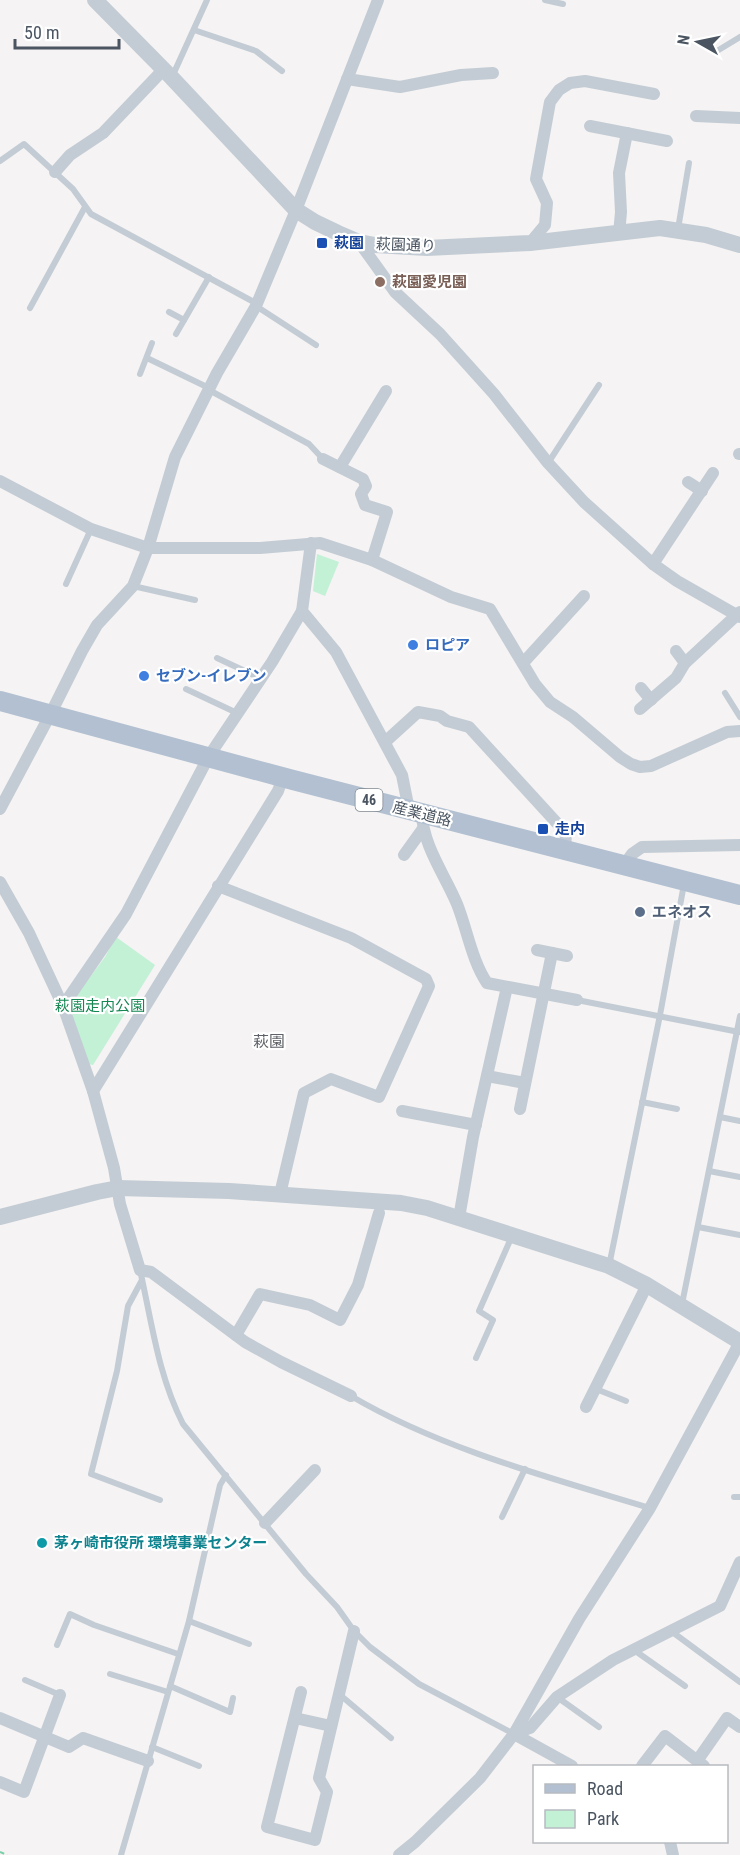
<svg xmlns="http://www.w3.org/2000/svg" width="740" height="1855" font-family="'Roboto Condensed','Noto Sans JP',sans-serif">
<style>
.green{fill:#c2f1d6}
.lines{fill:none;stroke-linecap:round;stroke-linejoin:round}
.path{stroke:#79d0a9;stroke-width:2;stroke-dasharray:4.5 3;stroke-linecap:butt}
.service{stroke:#c3ccd4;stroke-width:6}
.minor{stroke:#c3ccd4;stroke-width:12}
.tertiary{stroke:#c3ccd4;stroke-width:16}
.primary{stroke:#b2c0d1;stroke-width:20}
.transit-dot{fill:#1a4fb4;stroke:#fff;stroke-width:2}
.education-dot{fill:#8d6e63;stroke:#fff;stroke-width:2}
.shop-dot{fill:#3f7fe0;stroke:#fff;stroke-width:2}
.service-dot{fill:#5c6f8a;stroke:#fff;stroke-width:2}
.culture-dot{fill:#0f9aa8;stroke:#fff;stroke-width:2}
.labels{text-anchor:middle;stroke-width:4.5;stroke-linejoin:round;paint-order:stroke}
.shield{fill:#fff;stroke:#808890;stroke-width:1.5}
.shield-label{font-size:14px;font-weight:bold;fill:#4a5561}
.transit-label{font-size:15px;font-weight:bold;fill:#164399;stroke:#fff;text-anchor:start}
.street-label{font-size:15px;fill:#4a5561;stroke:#fff}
.education-label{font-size:15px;font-weight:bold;fill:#785e54;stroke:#fff;text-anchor:start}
.shop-label{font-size:15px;font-weight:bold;fill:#366cbe;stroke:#fff;text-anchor:start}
.service-label{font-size:15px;font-weight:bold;fill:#4e5e75;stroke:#fff;text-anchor:start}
.park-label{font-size:15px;fill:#168653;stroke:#fff}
.culture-label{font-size:15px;font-weight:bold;fill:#0d838f;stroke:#fff;text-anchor:start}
.neighbourhood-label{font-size:16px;fill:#5f6268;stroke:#fff}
</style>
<rect width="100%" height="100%" fill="#f5f3f3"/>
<g class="green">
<path d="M317,554l22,8 -14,34 -12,-5z"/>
<path d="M116,937l39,28 -62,100 -5,-1 -17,-52 1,-11 33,-44z"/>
</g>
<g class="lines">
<path class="path" d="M0,1852l7,3"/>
<g class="service">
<path d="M545,0l18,4"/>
<path d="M194,30l62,21 26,20"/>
<path d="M717,51l23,-14"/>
<path d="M172,77l35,-77"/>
<path d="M0,161l24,-17 49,45 18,25 161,87 4,5 60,39"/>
<path d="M678,229l11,-66"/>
<path d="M30,308l55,-101"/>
<path d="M169,312l15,8"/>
<path d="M176,334l33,-57"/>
<path d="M147,358l62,30"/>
<path d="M140,374l12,-31"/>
<path d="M209,390l100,54 14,15"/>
<path d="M548,463l51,-78"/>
<path d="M66,584l25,-55"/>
<path d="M133,586l62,14"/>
<path d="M217,658l43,20"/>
<path d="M186,689l51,24"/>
<path d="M725,693l15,24"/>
<path d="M577,1000l162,32"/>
<path d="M642,1102l35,7"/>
<path d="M720,1117l20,4"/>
<path d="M709,1171l31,6"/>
<path d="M698,1227l42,8"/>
<path d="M609,1266l51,-251 24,-131"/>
<path d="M140,1270c12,53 18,105 43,154l123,150 31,33 17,24 16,16 49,37 95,50"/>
<path d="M142,1280l-14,26 -11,65 -26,103 69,26"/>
<path d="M682,1304l58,-288"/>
<path d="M476,1358l17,-38 -14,-9 33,-75"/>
<path d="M596,1389l30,12"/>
<path d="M351,1396c90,53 200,82 299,112"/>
<path d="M734,1497h6"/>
<path d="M502,1517l23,-48"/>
<path d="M189,1621l60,23"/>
<path d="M671,1631l69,51"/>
<path d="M57,1645l13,-31 24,11 84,29"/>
<path d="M634,1650l51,36"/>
<path d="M110,1674l58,18"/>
<path d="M25,1680l35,15"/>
<path d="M170,1686l60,26 3,-14"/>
<path d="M339,1694l52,44"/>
<path d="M557,1697l42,30"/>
<path d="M152,1747l47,19"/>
<path d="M121,1855l68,-234 31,-136 6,-10"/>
</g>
<g class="minor">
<path d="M378,0l-82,210 -40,96 -39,67 -42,84 -27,91h112l60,-5 52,17 79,37 39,12 45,75 15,18 23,15 47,40 11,7 9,3 11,-1 76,-34 13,-1"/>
<path d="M347,79l53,8 61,-12 32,-2"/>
<path d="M696,116l44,2"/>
<path d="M590,126l77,15"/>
<path d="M55,172l15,-17 33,-22 61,-64"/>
<path d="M619,234l2,-22 -2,-39 8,-40"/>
<path d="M359,242l36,50 45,42 54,60 54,69 36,39 69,62 24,17 63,36"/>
<path d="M530,243l15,-18 2,-22 -11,-24 14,-77 9,-12 11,-7 15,-2 69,13"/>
<path d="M739,454h1"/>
<path d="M323,459l40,20 3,7 -5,8 4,11 22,7 -15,48"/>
<path d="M340,467l46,-76"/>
<path d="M0,481l91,48 57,19 -15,38 -36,39 -15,26 -32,64 -50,94"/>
<path d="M688,482l14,9"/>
<path d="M311,543l-9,68 34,41 66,123 7,35"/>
<path d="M653,564l60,-91"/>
<path d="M676,651l9,12"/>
<path d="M523,663l61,-67"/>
<path d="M641,688l10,12"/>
<path d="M640,709l36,-31 9,-15 55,-51"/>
<path d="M385,742l33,-30 22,4 7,5 22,6 97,106 -1,17"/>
<path d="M422,814c1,32 23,61 35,90 10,25 15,57 30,79l90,17"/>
<path d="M404,855l18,-25"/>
<path d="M624,865l8,-11 10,-7 98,-2"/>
<path d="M0,882l29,51 34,73 30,85 21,77 6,36 20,66 11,2 94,70 36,20 70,34"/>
<path d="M218,886l133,52 75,41 3,7 -50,111 -48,-18 -27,14 -24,101"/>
<path d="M537,950l30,6"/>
<path d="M63,1006l63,-92 83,-158 63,-94 30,-51"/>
<path d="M487,1076l38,7"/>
<path d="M93,1091l185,-300 5,-14"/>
<path d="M520,1109l32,-156"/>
<path d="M402,1111l74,14"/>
<path d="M459,1218l14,-81 34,-150"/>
<path d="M236,1335l24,-41 50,11 30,15 18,-35 21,-72"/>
<path d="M586,1407l61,-122"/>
<path d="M265,1523l50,-53"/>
<path d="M301,1692l-34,135 48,13 12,-48 -8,-14 35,-147"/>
<path d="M0,1718l69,29 14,-9 65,23"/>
<path d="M295,1718l36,8"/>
<path d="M514,1734l16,-6 27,-31 56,-37 107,-54 20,-44"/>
<path d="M514,1734l58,32"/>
<path d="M697,1761l30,-43 13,9"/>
<path d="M642,1766l23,-30 39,30"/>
<path d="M0,1782l24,10 36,-97"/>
<path d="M670,1842l3,13"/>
<path d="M399,1855l16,-13 65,-64 34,-44 65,-115 71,-111 90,-166"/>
</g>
<g class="tertiary">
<path d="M95,0l77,78 124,132 19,12 23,11 21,9 16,3 52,3 103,-5 130,-15 46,7 34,10"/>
<path d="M0,1217l97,-25 21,-4 111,3 172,12 26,5 182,58 38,19 93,57"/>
</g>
<path class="primary" d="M0,701l293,79 447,115"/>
</g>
<g class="transit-dot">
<rect x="316" y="237" width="12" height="12" rx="3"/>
<rect x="537" y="823" width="12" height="12" rx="3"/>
</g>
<circle class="education-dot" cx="380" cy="282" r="6"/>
<g class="shop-dot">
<circle cx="413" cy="645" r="6"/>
<circle cx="144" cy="676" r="6"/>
</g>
<circle class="service-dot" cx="640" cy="912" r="6"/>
<circle class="culture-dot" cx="42" cy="1543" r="6"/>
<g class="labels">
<rect class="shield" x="355.5" y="789" width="27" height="22" rx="4.5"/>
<g class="shield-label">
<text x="369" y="805">46</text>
</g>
<g class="transit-label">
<text x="334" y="248">萩園</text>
<text x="555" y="834">走内</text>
</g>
<g class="street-label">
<text transform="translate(406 245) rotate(2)" y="5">萩園通り</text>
<text transform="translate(422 814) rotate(14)" y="5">産業道路</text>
</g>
<g class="education-label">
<text x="392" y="287">萩園愛児園</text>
</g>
<g class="shop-label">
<text x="425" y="650">ロピア</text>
<text x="156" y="681">セブン-イレブン</text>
</g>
<g class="service-label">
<text x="652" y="917">エネオス</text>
</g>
<g class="park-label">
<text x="100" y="1011">萩園走内公園</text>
</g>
<g class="culture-label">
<text x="54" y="1548">茅ヶ崎市役所 環境事業センター</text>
</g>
<g class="neighbourhood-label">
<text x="269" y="1047">萩園</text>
</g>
</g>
<rect x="533" y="1765" width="195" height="78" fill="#ffffff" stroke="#b7bbc0" stroke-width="1.5"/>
<rect x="545" y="1784" width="30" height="9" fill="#b2c0d1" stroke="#b7bbc0" stroke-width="1.5"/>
<text x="587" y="1795" font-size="18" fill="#4a5561">Road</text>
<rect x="545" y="1810" width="30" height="18" fill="#c2f1d6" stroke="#b7bbc0" stroke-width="1.5"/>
<text x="587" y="1825" font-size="18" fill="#4a5561">Park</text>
<g transform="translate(698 42) rotate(279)" stroke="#ffffff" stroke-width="4.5" paint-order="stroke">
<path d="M0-4.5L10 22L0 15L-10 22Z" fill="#4a5561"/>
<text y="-9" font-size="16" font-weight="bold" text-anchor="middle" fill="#4a5561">N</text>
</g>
<path d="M15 39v9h104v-9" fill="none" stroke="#4a5561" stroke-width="3"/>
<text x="24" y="39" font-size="18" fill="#4a5561" stroke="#ffffff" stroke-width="4.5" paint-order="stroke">50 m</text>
</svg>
